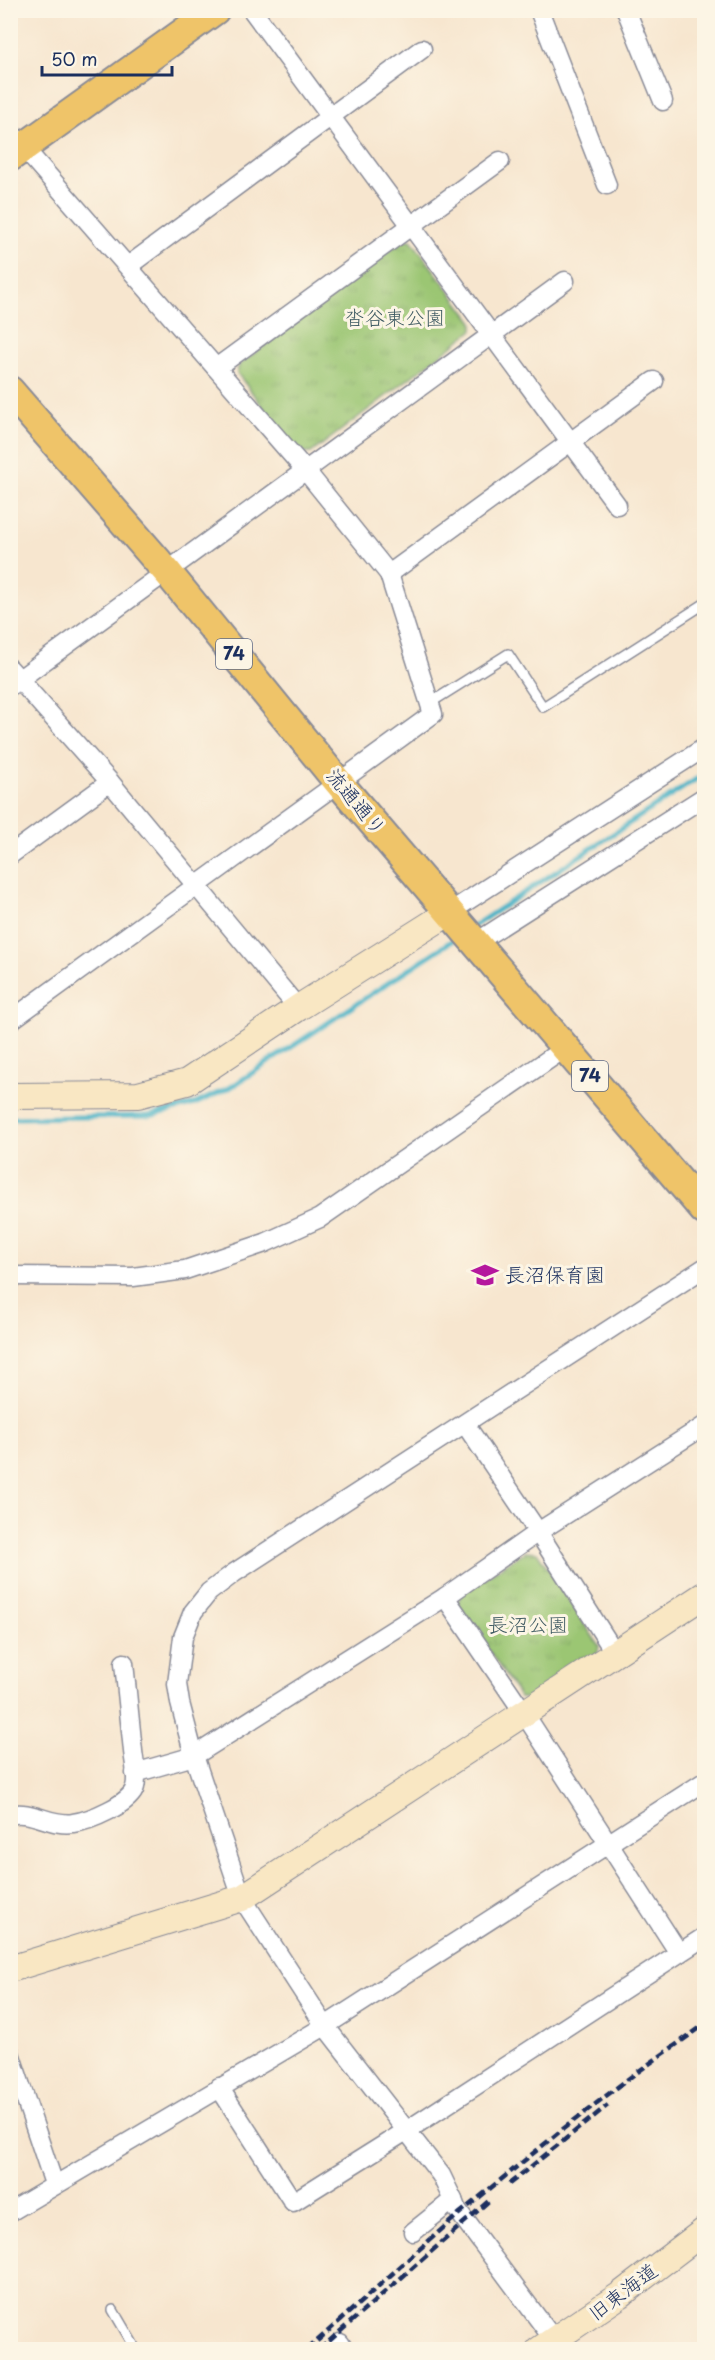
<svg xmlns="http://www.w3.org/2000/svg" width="715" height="2360" font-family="'Playpen Sans','Klee One',sans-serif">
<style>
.park{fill:url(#park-tufts);stroke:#5b7a68;stroke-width:1.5}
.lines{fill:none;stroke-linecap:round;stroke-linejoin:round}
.stream{stroke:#49b3c7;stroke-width:5}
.lane-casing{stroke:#898a96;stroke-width:12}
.street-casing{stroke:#898a96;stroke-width:21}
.secondary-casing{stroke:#898a96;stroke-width:28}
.primary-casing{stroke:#898a96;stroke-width:32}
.lane{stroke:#fff;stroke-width:9}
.street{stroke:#fff;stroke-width:18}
.secondary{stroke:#f9e7c3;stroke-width:26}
.primary{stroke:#efc469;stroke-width:28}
.rail{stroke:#1b2f5e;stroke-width:4.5;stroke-dasharray:9 4.5;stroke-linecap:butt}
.labels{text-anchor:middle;stroke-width:6;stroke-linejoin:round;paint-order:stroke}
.shield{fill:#fcf5e5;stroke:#5e6a86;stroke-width:1.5}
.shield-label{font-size:18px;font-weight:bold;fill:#1b2f5e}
.park-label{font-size:20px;fill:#415c64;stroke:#fcf5e5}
.street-label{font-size:20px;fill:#1b2f5e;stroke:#fcf5e5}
.poi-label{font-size:20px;fill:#1b2f5e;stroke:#fcf5e5;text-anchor:start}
</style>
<defs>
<pattern id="park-tufts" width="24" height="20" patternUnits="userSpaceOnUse" patternTransform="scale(1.5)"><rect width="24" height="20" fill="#9bc673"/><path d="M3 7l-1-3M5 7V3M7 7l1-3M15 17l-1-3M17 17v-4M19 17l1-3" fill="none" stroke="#85aa66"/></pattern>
</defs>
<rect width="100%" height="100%" fill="#fcf5e5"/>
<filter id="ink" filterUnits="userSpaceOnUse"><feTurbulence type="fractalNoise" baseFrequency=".0167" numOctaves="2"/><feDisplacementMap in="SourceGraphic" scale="12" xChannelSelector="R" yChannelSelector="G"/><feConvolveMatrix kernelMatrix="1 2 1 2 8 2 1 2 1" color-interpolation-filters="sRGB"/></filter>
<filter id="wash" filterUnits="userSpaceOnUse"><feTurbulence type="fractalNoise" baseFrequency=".008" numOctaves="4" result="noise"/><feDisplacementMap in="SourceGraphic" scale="24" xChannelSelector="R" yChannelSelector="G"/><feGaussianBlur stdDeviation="1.35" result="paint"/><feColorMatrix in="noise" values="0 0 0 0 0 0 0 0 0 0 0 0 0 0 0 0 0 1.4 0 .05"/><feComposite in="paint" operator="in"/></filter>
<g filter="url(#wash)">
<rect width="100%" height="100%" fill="#f7e6cf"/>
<g class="park">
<path d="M403,240h8l62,82v8l-162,123h-13l-61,-80 2,-8z"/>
<path d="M526,1551l11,1 62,94 -2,9 -67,43h-10l-62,-95 3,-10z"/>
</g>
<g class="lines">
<g class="stream">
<path d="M472,927l232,-153"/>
<path d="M10,1118l139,-2 46,-12 36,-17 228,-151"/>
</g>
</g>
</g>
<g filter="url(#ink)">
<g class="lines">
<defs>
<g id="lane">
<path d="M430,703l78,-49 35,53 161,-103"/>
<path d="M113,2310l20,34 -2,6"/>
</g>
<g id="street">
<path d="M252,10l365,495"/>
<path d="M539,10l68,175"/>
<path d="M626,10l37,91"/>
<path d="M10,132l296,339 83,103 44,140 -423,307"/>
<path d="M128,266l294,-217"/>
<path d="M216,368l284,-207"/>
<path d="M389,574l265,-193"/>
<path d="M10,669l100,113 188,226"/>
<path d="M10,686l555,-405"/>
<path d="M10,855l100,-73"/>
<path d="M450,912l254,-164"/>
<path d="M475,943l229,-146"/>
<path d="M10,1276l123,1 52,-7 80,-27 55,-25 245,-170"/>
<path d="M465,1424l73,108 77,121"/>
<path d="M445,1597l79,116 155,240"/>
<path d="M135,1773l59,-17 251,-159 93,-65 166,-106"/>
<path d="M10,1815c21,-6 42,12 63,8 16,-2 58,-19 62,-36 3,-10 -1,-26 -2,-36 -3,-30 -6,-59 -9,-88"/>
<path d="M10,2053l44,131"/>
<path d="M219,2087l74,115 113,-71 298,-194"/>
<path d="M453,2200l3,8 98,132"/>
<path d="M10,2212l315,-186 379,-244"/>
<path d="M413,2232l40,-32 -12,-25 -116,-149 -83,-128 -48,-142 -14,-53 -3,-19 6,-47 10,-25 16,-20 25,-19 470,-305"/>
<path d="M340,2343l4,7"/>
<path d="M550,2343l21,7"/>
</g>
<g id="secondary">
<path d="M10,1096l128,-1 49,-13 111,-74 152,-96"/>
<path d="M10,1969l232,-71 462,-303"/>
<path d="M539,2350l81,-55 84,-64"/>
</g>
<g id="primary">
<path d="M10,157l205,-147"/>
<path d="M10,391l158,182 170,209 366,428"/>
</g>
</defs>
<use href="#lane" class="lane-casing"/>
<use href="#street" class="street-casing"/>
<use href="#secondary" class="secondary-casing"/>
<use href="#primary" class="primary-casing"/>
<use href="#lane" class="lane"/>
<use href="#street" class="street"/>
<use href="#secondary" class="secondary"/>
<use href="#primary" class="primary"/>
<g class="rail">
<path d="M509,2184l99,-79"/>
<path d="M307,2350l153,-137 103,-84 69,-53 72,-51"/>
<path d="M319,2350l172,-151"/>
</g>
</g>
</g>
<defs>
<symbol id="school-bare" viewBox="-9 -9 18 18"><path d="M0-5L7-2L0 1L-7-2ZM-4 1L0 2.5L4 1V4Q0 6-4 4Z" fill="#b5179e" stroke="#fcf5e5" stroke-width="2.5" paint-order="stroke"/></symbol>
</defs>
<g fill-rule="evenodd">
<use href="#school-bare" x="466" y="1256" width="38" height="38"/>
</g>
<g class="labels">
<g class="shield">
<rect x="216" y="639" width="36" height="30" rx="4.5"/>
<rect x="572" y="1061" width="36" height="30" rx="4.5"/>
</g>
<g class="shield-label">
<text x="234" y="660">74</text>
<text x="590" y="1082">74</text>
</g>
<g class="park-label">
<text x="395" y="325">沓谷東公園</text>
<text x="528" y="1632">長沼公園</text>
</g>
<g class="street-label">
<text transform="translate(356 802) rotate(50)" y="7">流通通り</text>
<text transform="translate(623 2292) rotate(-37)" y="7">旧東海道</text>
</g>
<g class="poi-label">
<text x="505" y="1282">長沼保育園</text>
</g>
</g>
<rect width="715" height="2360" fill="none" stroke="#fcf5e5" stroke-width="36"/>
<path d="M42 66v9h130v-9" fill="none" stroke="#1b2f5e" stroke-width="3"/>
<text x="51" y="66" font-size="18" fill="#1b2f5e" stroke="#fcf5e5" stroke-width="4.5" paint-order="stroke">50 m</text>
</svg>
